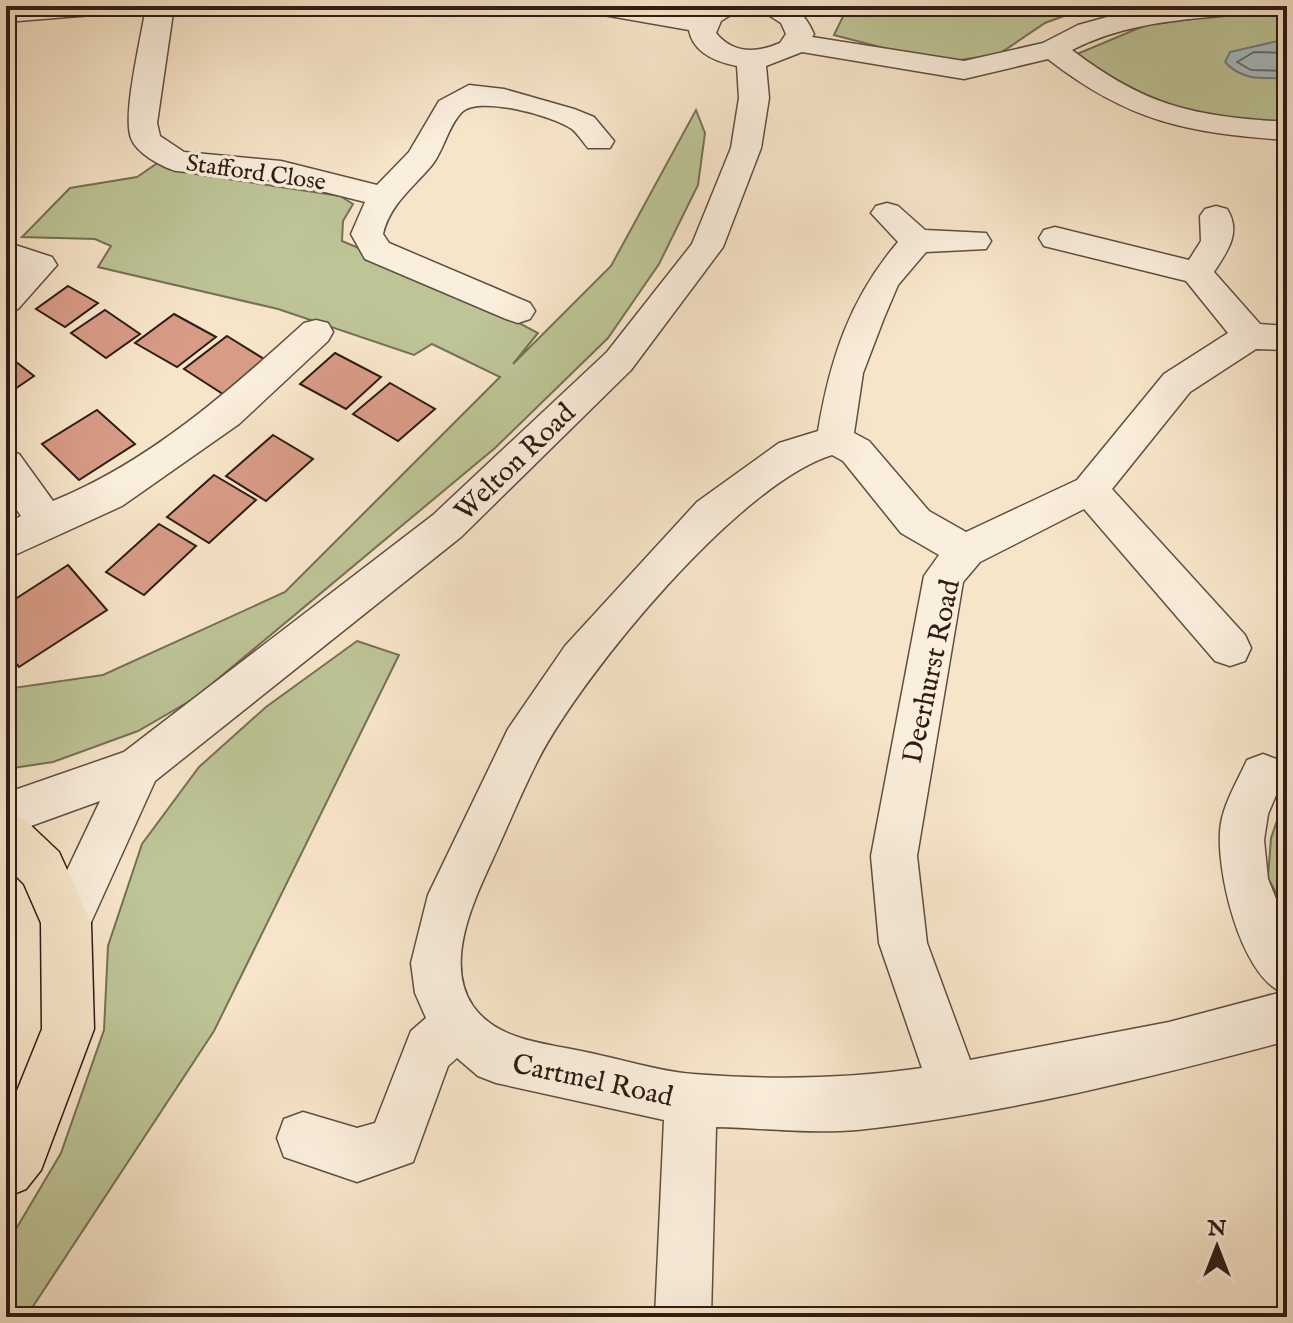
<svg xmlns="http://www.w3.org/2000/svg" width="1293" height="1323" font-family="'IM FELL English',serif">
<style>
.green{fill:#bdc496;stroke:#767056;stroke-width:2}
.water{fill:#a4bcc2;stroke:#757c7d;stroke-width:2}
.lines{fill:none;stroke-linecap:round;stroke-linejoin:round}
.shore{stroke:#696c6c;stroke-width:2}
.building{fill:#d89b86;stroke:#2e1c15;stroke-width:2}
.minor-casing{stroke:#604e42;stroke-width:3}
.major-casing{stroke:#2e1c15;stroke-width:3}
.minor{fill:#faeedc;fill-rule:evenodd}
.major{fill:#f7e5c9;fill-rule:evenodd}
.labels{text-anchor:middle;stroke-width:7;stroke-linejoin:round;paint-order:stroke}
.far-street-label{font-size:24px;fill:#2e1c15;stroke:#faeedc}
.street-label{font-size:28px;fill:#2e1c15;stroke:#faeedc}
</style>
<rect width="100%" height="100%" fill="#f7e5c9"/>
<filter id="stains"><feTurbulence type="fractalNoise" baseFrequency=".0025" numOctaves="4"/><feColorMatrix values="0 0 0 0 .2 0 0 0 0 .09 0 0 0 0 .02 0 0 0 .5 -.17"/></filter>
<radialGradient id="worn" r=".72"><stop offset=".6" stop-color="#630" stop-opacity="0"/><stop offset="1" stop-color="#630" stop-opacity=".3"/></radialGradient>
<g class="green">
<path d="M848,6h243l-46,17 -46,31 -45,7 -32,-3 -88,-23z"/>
<path d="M1287,6v118c-88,-5 -140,-12 -210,-70l69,-29 68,-9 41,-1z"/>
<path d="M696,110l9,23 -7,52 -39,79 -51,74 -113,110 -300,250 -57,33 -85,31 -47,7v-80l97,-14 182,-83 215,-215 -68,-33 -18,11 -136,-46 -180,-42 13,-21 -16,-7 -73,-2 48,-49 67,-11 25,-17 27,13 151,23 13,8 -10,17 -1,20 109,46 87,46 -25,31 98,-98z"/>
<path d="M357,641l42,14 -185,376 -188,286h-20v-71l55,-93 43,-123 4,-84 34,-102 57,-77 67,-60z"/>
<path d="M1287,792v121l-19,-35 3,-40z"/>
<path d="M6,935c12,37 9,87 0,124z"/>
</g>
<path class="water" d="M1278,41l9,5v32c-25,0 -45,3 -62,-16l5,-10z"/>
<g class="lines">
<path class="shore" d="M1287,53l-33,-1 -17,10 14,8 36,1"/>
</g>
<g class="building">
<path d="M68,286l30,17 -33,24 -29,-18z"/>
<path d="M105,310l35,24 -34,24 -35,-25z"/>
<path d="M174,314l42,23 -39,30 -42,-24z"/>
<path d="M227,336l42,26 -43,34 -42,-27z"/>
<path d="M335,353l46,24 -35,32 -46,-25z"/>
<path d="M6,354l28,22 -28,19z"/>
<path d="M390,383l45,26 -37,32 -45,-27z"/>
<path d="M97,410l38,34 -56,36 -37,-36z"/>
<path d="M273,435l40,24 -47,42 -40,-25z"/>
<path d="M214,475l42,25 -47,43 -42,-26z"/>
<path d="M159,524l37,22 -52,49 -38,-23z"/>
<path d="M68,565l39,45 -88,57 -13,-16v-46z"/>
</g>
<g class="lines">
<defs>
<g id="minor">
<path d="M6,6h112l-4,6 -10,2 -98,8z"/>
<path d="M146,6h28l-17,117 3,13 24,16 97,9 96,24 32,-33 30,-51 30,-16 35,4 70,20 20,8 20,24 -4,7h-22c-5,-6 -10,-14 -16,-19 -18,-13 -94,-34 -110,-17 -14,14 -18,38 -30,53 -19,23 -42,39 -49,69l6,9 141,60 5,8 -5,8 -12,4 -12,-4 -141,-60 -14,-25 14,-32 -84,-21 -105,-10c-14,-4 -40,-18 -45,-33 -9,-24 11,-103 15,-132z"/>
<path d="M584,6h61l51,9 10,-9h39l-24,15 -5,12c17,21 41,20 64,10l6,-9 -5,-11 -27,-17c33,0 45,-5 60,28l-2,3 152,24 79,-18 35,-18 62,-17 115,-2 -4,6 -10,2c-59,6 -115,8 -169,36 76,58 123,66 215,72v18c-99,-7 -158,-18 -239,-81l-84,20 -162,-27 -36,14 3,32 -8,50 -38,99 -92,123 -170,167 -306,244 -72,159 -17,6 -17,-6 -7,-17 58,-122 -94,34v-42l118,-41 309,-237 174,-163 85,-108 39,-96 8,-50 -2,-32c-20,-4 -44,-13 -48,-36l-91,-16 -10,-2z"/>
<path d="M887,203l11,3 27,24 61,3 5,8 -5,8 -60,3 -28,33 -14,33 -21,55 -9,60 15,8 60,70 37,21 111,-52 87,-106 64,-41 -42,-52 -142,-35 -5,-8 5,-8 11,-3 134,33 12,-19 -1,-25 5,-7 11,-3 11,3c15,23 0,43 -13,63l46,52 27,2v24l-31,-1 -66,43 -78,97 133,146 6,13 -6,13 -15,5 -15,-5 -131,-152 -104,53 -17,20 -46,274 10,87 43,117 199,-38 113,-30c-42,-17 -68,-126 -61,-169 4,-22 17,-43 26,-63l16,-6 16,6 6,14 -17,40 -4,26 4,39 19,47v115c-138,37 -288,74 -430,89 -46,4 -95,-2 -141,-3l-5,190h-56l9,-197 -168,-37 -18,-7 -21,-18 -9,8 -35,96 -56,20 -73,-25 -7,-19 7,-19 19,-7 54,16 18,-5 36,-92 15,-13 -11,-25 -4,-30 17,-68 80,-166 57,-83 132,-144 82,-59 39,-12c12,-72 32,-133 80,-189l-27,-29 5,-7zM832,455l11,6 58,72 38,22 -15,21 -53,280 8,87 43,125c-75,11 -153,12 -229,6 -37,-3 -75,-16 -112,-23 -38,-8 -84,-11 -108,-45 -31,-45 4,-112 23,-154 14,-31 27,-63 43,-94 45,-86 201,-275 293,-303z"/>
<path d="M6,242l46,15 5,8 -39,44 -12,4v-33l11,-11 -11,-4z"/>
<path d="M316,320l12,3 5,9 -5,9 -89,83 -117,82 -116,53v-35l15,-8 -15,-22v-44l13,4 34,47c96,-39 175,-109 251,-178z"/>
</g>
<path id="major" d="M6,811l17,7 36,34 32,71 3,106 -53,141 -15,19 -20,8v-79l36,-89 -1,-106 -17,-39 -18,-18z"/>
</defs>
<use href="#minor" class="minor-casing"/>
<use href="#major" class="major-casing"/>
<use href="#minor" class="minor"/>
<use href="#major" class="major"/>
</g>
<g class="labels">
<g class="far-street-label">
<text transform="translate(256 172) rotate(8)" y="8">Stafford Close</text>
</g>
<g class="street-label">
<text transform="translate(514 461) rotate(-44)" y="10">Welton Road</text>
<text transform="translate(930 671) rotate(-78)" y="10">Deerhurst Road</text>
<text transform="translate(593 1079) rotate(12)" y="10">Cartmel Road</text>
</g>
</g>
<rect width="1293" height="1323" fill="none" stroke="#f7e5c9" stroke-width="32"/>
<rect x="8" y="8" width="1277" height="1307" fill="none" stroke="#2e1c15" stroke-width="4"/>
<rect x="16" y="16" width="1261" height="1291" fill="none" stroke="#2e1c15" stroke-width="2"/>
<g transform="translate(1217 1247)" stroke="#faeedc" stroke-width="6" paint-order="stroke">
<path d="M0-6L14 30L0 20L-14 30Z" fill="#2e1c15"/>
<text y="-12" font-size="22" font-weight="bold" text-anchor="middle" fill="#2e1c15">N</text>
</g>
<rect width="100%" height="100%" filter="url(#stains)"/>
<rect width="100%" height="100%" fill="url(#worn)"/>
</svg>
